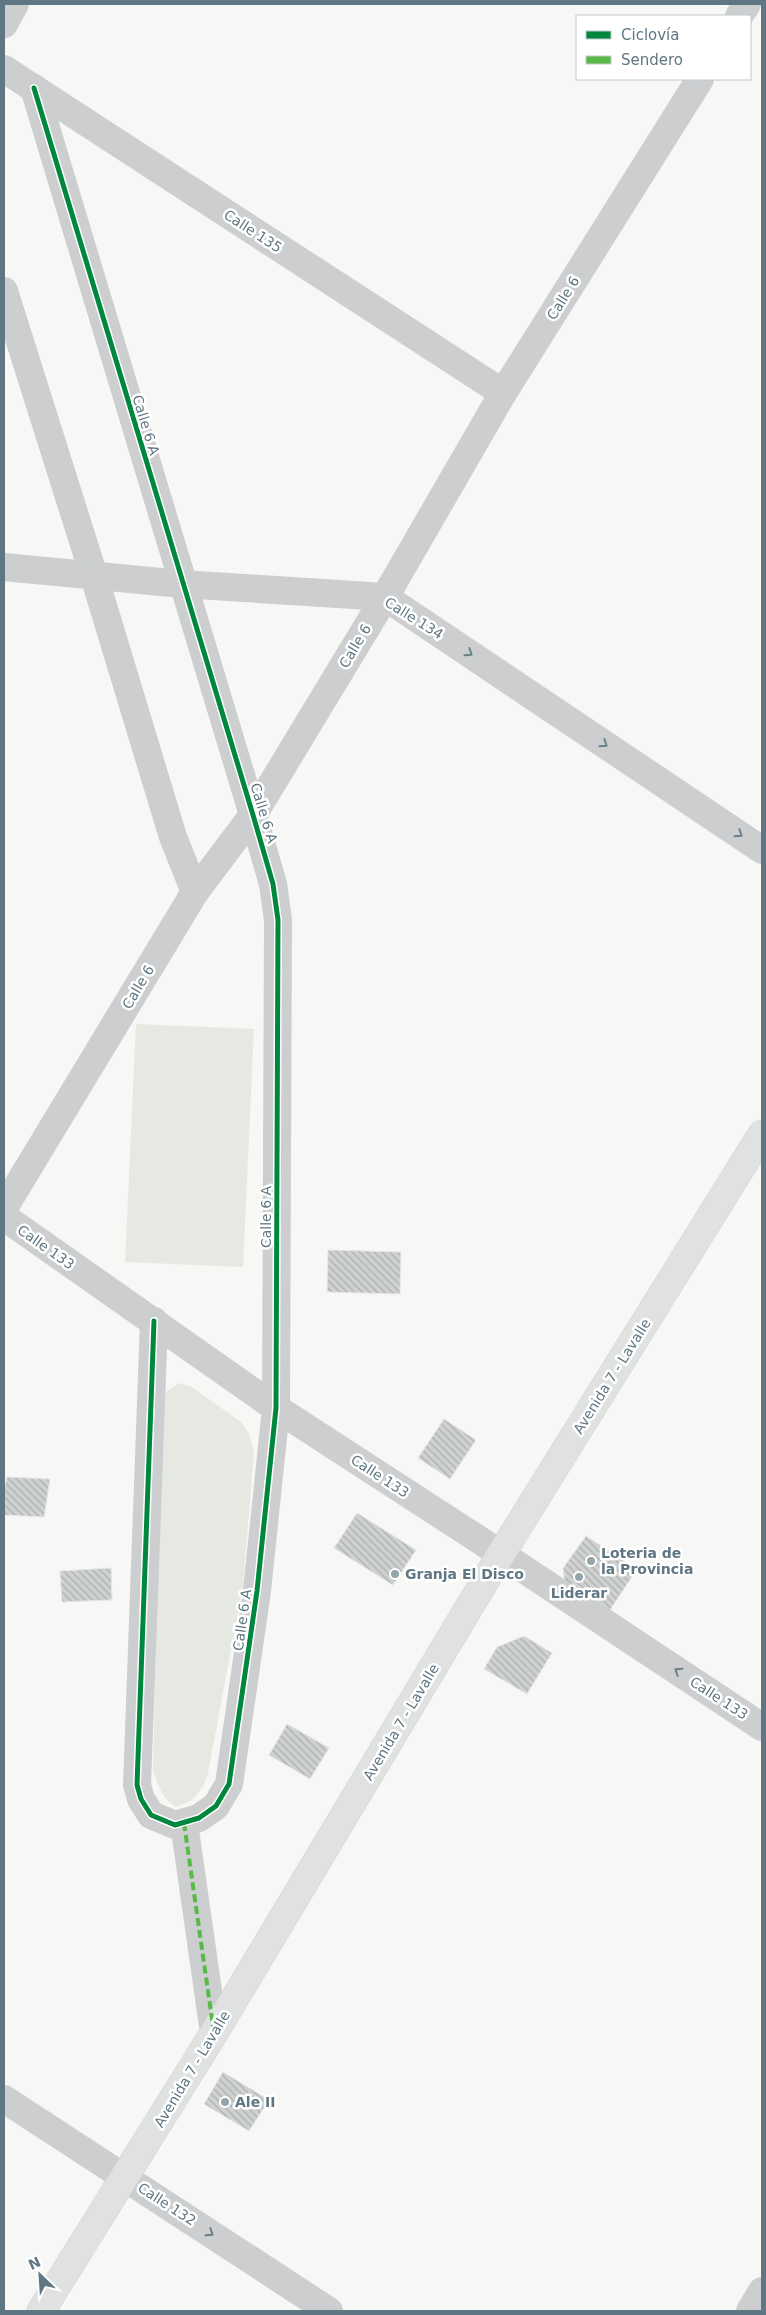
<svg xmlns="http://www.w3.org/2000/svg" width="766" height="2315" font-family="'DejaVu Sans',sans-serif">
<style>
.green{fill:#e6e9e2}
.building{fill:url(#building-back-hatch);stroke:#e6e6e5}
.lines{fill:none;stroke-linecap:round;stroke-linejoin:round}
.secondary-casing{stroke:#d2d4d4;stroke-width:29}
.street{stroke:#cccecf;stroke-width:28}
.secondary{stroke:#e0e1e1;stroke-width:28}
.quiet{stroke:#58b947;stroke-width:4;stroke-dasharray:8 4;stroke-linecap:butt}
.cycleway-casing{stroke:#fff;stroke-width:8}
.cycleway{stroke:#00873e;stroke-width:5}
.oneway{stroke:#6a808b}
.poi-dot{fill:#94a4ab;stroke:#fff;stroke-width:2}
.labels{text-anchor:middle;stroke-width:5;stroke-linejoin:round;paint-order:stroke}
.street-label{font-size:14px;fill:#5f7783;stroke:#fff}
.poi-label{font-size:14px;font-weight:bold;fill:#5f7783;stroke:#fff;text-anchor:start}
</style>
<defs>
<pattern id="building-back-hatch" width="6" height="6" patternUnits="userSpaceOnUse" patternTransform="scale(1.25)"><rect width="6" height="6" fill="#cfd2d1"/><path d="M-1 5l2 2M0 0l6 6M5-1l2 2" fill="none" stroke="#abafaf"/></pattern>
</defs>
<rect width="100%" height="100%" fill="#f7f7f5"/>
<g class="green">
<path d="M136,1024l118,5 -11,238 -118,-5z"/>
<path d="M180,1383l12,4 49,35 8,12 5,18 -11,134 -36,192c-9,17 -12,23 -31,29 -14,-8 -18,-22 -23,-37l8,-366 6,-13z"/>
</g>
<g class="building">
<path d="M328,1250l73,2 -1,42 -73,-2z"/>
<path d="M444,1419l32,21 -26,39 -32,-21z"/>
<path d="M7,1477l43,2 -6,38 -40,-2v-25z"/>
<path d="M357,1513l59,37 -23,35 -59,-37z"/>
<path d="M586,1536l51,33 -29,44 -43,-29 -2,-16z"/>
<path d="M111,1568l1,32 -50,2 -2,-31z"/>
<path d="M524,1636l28,17 -25,41 -43,-25 13,-22z"/>
<path d="M287,1724l42,24 -19,31 -41,-24z"/>
<path d="M223,2072l46,28 -20,31 -45,-27z"/>
</g>
<g class="lines">
<defs>
<path id="secondary" d="M41,2311l173,-278 287,-479 261,-420"/>
</defs>
<use href="#secondary" class="secondary-casing"/>
<g class="street">
<path d="M739,16l8,-12"/>
<path d="M4,24l11,-20"/>
<path d="M4,69l499,324"/>
<path d="M34,88l219,727 20,69 5,36 -2,488 -19,183 -28,193 -13,22 -17,12 -24,7 -24,-10 -10,-16 -4,-14 17,-464"/>
<path d="M4,291l90,285 79,261 22,55"/>
<path d="M4,567l178,17 203,13 377,253"/>
<path d="M4,1208l191,-316 58,-77 132,-218 118,-204 197,-314"/>
<path d="M4,1217l272,191 225,146 261,173"/>
<path d="M184,1823l30,210"/>
<path d="M4,2099l325,212"/>
<path d="M750,2311l12,-20"/>
</g>
<use href="#secondary" class="secondary"/>
<path class="quiet" d="M184,1823l30,210"/>
<defs>
<path id="cycleway" d="M34,88l219,727 20,69 5,36 -2,488 -19,183 -28,193 -13,22 -17,12 -24,7 -24,-10 -10,-16 -4,-14 17,-464"/>
</defs>
<use href="#cycleway" class="cycleway-casing"/>
<use href="#cycleway" class="cycleway"/>
</g>
<defs><path id="oneway-chevron" d="M-2-3.5L2.5 0L-2 3.5" fill="none" stroke-width="1.6" stroke-linecap="round" stroke-linejoin="round" transform="scale(1.25)"/></defs>
<g class="oneway">
<use href="#oneway-chevron" transform="translate(469 653) rotate(34)"/>
<use href="#oneway-chevron" transform="translate(604 744) rotate(34)"/>
<use href="#oneway-chevron" transform="translate(739 834) rotate(34)"/>
<use href="#oneway-chevron" transform="translate(678 1671) rotate(-147)"/>
<use href="#oneway-chevron" transform="translate(210 2233) rotate(33)"/>
</g>
<g class="poi-dot">
<circle cx="591" cy="1561" r="5"/>
<circle cx="395" cy="1574" r="5"/>
<circle cx="579" cy="1577" r="5"/>
<circle cx="225" cy="2102" r="5"/>
</g>
<g class="labels">
<g class="street-label">
<text transform="translate(253 231) rotate(33)" y="5">Calle 135</text>
<text transform="translate(563 298) rotate(-58)" y="5">Calle 6</text>
<text transform="translate(146 425) rotate(73)" y="5">Calle 6 A</text>
<text transform="translate(414 618) rotate(32)" y="5">Calle 134</text>
<text transform="translate(355 646) rotate(-59)" y="5">Calle 6</text>
<text transform="translate(264 813) rotate(73)" y="5">Calle 6 A</text>
<text transform="translate(138 987) rotate(-59)" y="5">Calle 6</text>
<text transform="translate(266 1217) rotate(-90)" y="5">Calle 6 A</text>
<text transform="translate(46 1247) rotate(35)" y="5">Calle 133</text>
<text transform="translate(612 1376) rotate(-58)" y="5">Avenida 7 - Lavalle</text>
<text transform="translate(380 1476) rotate(33)" y="5">Calle 133</text>
<text transform="translate(242 1620) rotate(-82)" y="5">Calle 6 A</text>
<text transform="translate(719 1698) rotate(33)" y="5">Calle 133</text>
<text transform="translate(401 1722) rotate(-59)" y="5">Avenida 7 - Lavalle</text>
<text transform="translate(192 2069) rotate(-59)" y="5">Avenida 7 - Lavalle</text>
<text transform="translate(167 2204) rotate(33)" y="5">Calle 132</text>
</g>
<g class="poi-label">
<text x="601" y="1558">Loteria de<tspan x="601" dy="16">la Provincia</tspan></text>
<text x="405" y="1579">Granja El Disco</text>
<text x="579" y="1598" text-anchor="middle">Liderar</text>
<text x="235" y="2107">Ale II</text>
</g>
</g>
<rect width="766" height="2315" fill="none" stroke="#5f7783" stroke-width="10"/>
<rect x="576" y="15" width="175" height="65" fill="#ffffff" stroke="#bfc9cd"/>
<rect x="586" y="31" width="25" height="8" fill="#00873e" stroke="#bfc9cd"/>
<text x="621" y="40" font-size="15" fill="#5f7783">Ciclovía</text>
<rect x="586" y="56" width="25" height="8" fill="#58b947" stroke="#bfc9cd"/>
<text x="621" y="65" font-size="15" fill="#5f7783">Sendero</text>
<g transform="translate(40 2275) rotate(335)" stroke="#ffffff" stroke-width="4" paint-order="stroke">
<path d="M0-4L9 19L0 12L-9 19Z" fill="#5f7783"/>
<text y="-8" font-size="14" font-weight="bold" text-anchor="middle" fill="#5f7783">N</text>
</g>
</svg>
